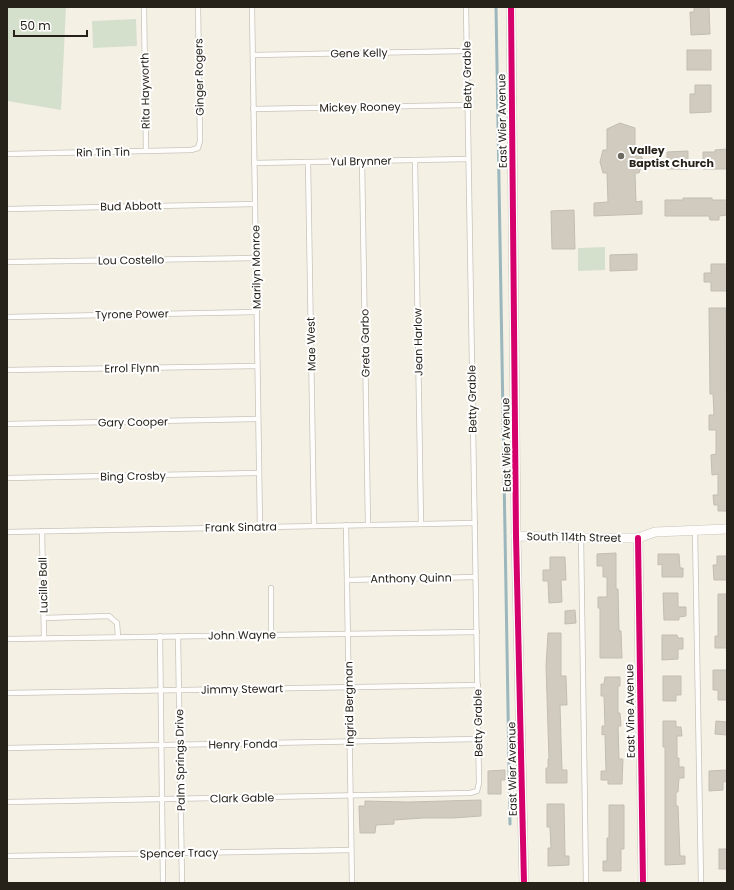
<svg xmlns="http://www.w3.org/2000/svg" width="734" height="890" font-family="Poppins,sans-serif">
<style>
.green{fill:#d5e0cc}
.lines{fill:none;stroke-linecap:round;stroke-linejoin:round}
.stream{stroke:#9bb7bd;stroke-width:3}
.building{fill:#d1cbbf;stroke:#c2bdb4}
.lane-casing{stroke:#c8c4bb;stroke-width:6}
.street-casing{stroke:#c8c4bb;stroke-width:10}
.lane{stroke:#fefdfb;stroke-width:4.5}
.street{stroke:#fefdfb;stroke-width:9}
.cycleway-casing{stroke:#fff;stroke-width:8}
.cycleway{stroke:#d6006c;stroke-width:6}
.poi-dot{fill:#6e6a60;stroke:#fff;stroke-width:1.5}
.labels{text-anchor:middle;stroke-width:4;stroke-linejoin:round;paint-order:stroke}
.street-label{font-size:11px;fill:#262219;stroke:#fff}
.poi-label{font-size:11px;font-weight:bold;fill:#262219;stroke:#fff;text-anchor:start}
</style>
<rect width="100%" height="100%" fill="#f5f0e4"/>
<g class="green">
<path d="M7,7h59l-5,103 -54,-9z"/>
<path d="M136,19l1,27 -44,2 -1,-27z"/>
<path d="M605,247v23l-27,1v-23z"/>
</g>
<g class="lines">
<path class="stream" d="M496,7l14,817"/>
</g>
<g class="building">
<path d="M694,7h15l1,27 -19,1 -1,-23h4z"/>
<rect x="687" y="50" width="24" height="20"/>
<path d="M695,85h16v27l-21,1v-19h5z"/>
<path d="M620,123l15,5v22h4l4,11 -4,12h-4l1,29 6,-1v13l-48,2v-13l14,-1 -1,-29h-4l-3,-11 3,-12h4v-21z"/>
<path d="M727,149v20h-24v-17h12v-2z"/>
<path d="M688,151v18h-21v-17z"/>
<path d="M683,198h29v2h15v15l-8,1v4h-9l-1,-4h-44v-16h18z"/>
<path d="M574,210l1,39h-23l-1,-38z"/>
<path d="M637,254v16l-27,1v-16z"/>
<path d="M711,264h16v27h-16v-9h-7v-9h7z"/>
<path d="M709,308h17l1,203h-9v-6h-4l-1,-10h5v-21l-6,1 -1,-20 5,-1v-24h-7v-15h5l-1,-21h-3z"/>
<path d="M616,553v36h2l1,42h2l1,27h-22v-50h-2v-11h9v-20h-4v-11h-6v-12z"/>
<path d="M658,554h21l1,14h3v9h-21v-13l-4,1z"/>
<path d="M717,556h10v24h-13l-1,-15h4z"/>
<path d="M550,557h15l1,23h-5l1,22 -13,1 -1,-22h-5v-11h7z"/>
<path d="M663,593h15v14h8v9l-7,1v3h-15z"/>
<path d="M718,594h9v54h-12v-12h3z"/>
<path d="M575,610l1,13 -11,1v-13z"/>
<path d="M548,633h13v43h5l1,29h-7l1,35 1,30h5v13h-21v-15h2v-9h1l-3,-93z"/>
<path d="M662,635h15l1,3h5v11h-5v10l-16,1z"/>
<path d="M713,670h14v30h-9v-10h-5z"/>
<path d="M663,676h18v19h-5v6h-13z"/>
<path d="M605,677h15v9h-2v27h2l1,13h-3l1,33h4l-1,25h-14v-4h-7v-9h5l-1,-37 -3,1v-9h3l-1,-30h-3v-12h3z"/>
<path d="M663,721h13v6h5l1,9h-5v22h2v9h5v11h-5l-1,14h-2v14h2l2,50h5v8l-20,1v-118h-2z"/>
<path d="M716,721l11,1v13l-12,-1z"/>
<path d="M505,770v10h-4v14h-13v-23z"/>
<path d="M727,770v11l-4,1v8l-14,1v-20z"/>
<path d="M481,800v16l-28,2h-30l-29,2v4l-18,1 -1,8h-15l-1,-27h6v-5l43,1z"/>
<path d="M547,804h17l1,52h4v9l-21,1v-18h3l-1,-21h-3z"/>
<path d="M609,805h15v44h-3v22h-18v-10h4v-23h2z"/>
<rect x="719" y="849" width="8" height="20"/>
</g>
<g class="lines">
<defs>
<g id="lane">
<path d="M144,7l2,144"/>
<path d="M252,7l8,520"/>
<path d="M253,55l213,-4"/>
<path d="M253,109l214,-4"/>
<path d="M7,154l184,-4 7,-2 2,-7 -2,-134"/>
<path d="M415,160l6,364"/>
<path d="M362,161l6,364"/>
<path d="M308,162l6,364"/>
<path d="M254,163l214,-4"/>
<path d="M7,209l248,-5"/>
<path d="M7,262l249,-4"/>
<path d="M7,317l250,-5"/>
<path d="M7,370l250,-4"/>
<path d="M7,424l251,-5"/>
<path d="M7,478l252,-5"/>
<path d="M346,525l6,358"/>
<path d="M695,530l6,353"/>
<path d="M42,531l2,107"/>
<path d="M7,532l468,-9"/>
<path d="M581,538l5,345"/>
<path d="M347,580l128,-3"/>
<path d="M271,588v47"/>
<path d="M44,618l65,-2 8,7 1,14"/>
<path d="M160,636l3,247"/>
<path d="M178,636l4,247"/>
<path d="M7,639l470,-7"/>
<path d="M7,693l471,-8"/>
<path d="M7,748l471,-9"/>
<path d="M7,802l463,-9 7,-2 2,-8 -13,-776"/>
<path d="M7,856l344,-6"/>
</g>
<g id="street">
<path d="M511,7l5,529 8,347"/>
<path d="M516,536l65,2h57l17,-6 72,-3"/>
<path d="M638,538l5,345"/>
</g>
</defs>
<use href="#lane" class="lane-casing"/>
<use href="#street" class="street-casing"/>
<use href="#lane" class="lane"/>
<use href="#street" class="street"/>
<defs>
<g id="cycleway">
<path d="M511,7l5,529 8,347"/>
<path d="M638,538l5,345"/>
</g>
</defs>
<use href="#cycleway" class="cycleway-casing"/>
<use href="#cycleway" class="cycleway"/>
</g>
<circle class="poi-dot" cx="621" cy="156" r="4"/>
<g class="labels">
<g class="street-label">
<text transform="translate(359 53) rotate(-1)" y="4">Gene Kelly</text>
<text transform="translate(467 75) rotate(-91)" y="4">Betty Grable</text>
<text transform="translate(199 77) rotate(-91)" y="4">Ginger Rogers</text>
<text transform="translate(145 91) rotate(-91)" y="4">Rita Hayworth</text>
<text transform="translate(360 107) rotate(-1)" y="4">Mickey Rooney</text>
<text transform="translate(502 121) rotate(-91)" y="4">East Wier Avenue</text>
<text transform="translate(103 152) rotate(-1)" y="4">Rin Tin Tin</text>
<text transform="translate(361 161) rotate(-1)" y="4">Yul Brynner</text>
<text transform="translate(131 206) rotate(-1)" y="4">Bud Abbott</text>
<text transform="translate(131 260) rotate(-1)" y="4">Lou Costello</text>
<text transform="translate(256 267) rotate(-91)" y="4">Marilyn Monroe</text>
<text transform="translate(132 314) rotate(-1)" y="4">Tyrone Power</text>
<text transform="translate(418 342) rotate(-91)" y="4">Jean Harlow</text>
<text transform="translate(365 343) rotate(-91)" y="4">Greta Garbo</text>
<text transform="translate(311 344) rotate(-91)" y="4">Mae West</text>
<text transform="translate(132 368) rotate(-1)" y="4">Errol Flynn</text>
<text transform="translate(472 399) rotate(-91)" y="4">Betty Grable</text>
<text transform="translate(133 422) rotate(-1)" y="4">Gary Cooper</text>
<text transform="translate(506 445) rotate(-91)" y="4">East Wier Avenue</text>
<text transform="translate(133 476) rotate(-1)" y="4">Bing Crosby</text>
<text transform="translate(241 527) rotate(-1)" y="4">Frank Sinatra</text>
<text transform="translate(574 537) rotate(1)" y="4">South 114th Street</text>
<text transform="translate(411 578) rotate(-1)" y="4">Anthony Quinn</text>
<text transform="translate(43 585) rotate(-91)" y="4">Lucille Ball</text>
<text transform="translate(242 635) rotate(-1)" y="4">John Wayne</text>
<text transform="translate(242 689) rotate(-1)" y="4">Jimmy Stewart</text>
<text transform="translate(349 704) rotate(-91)" y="4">Ingrid Bergman</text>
<text transform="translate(630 711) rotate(-91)" y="4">East Vine Avenue</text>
<text transform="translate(478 723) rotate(-91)" y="4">Betty Grable</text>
<text transform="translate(243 744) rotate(-1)" y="4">Henry Fonda</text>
<text transform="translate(180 760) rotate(-91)" y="4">Palm Springs Drive</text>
<text transform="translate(512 769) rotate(-91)" y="4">East Wier Avenue</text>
<text transform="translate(242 798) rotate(-1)" y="4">Clark Gable</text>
<text transform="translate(179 853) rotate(-1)" y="4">Spencer Tracy</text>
</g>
<g class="poi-label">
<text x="629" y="154">Valley<tspan x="629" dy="13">Baptist Church</tspan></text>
</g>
</g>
<rect width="734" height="890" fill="none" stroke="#262219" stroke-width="16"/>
<path d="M14 30v6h73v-6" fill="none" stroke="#262219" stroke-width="2"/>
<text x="20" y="30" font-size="12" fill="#262219" stroke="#ffffff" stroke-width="3" paint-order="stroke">50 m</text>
</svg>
